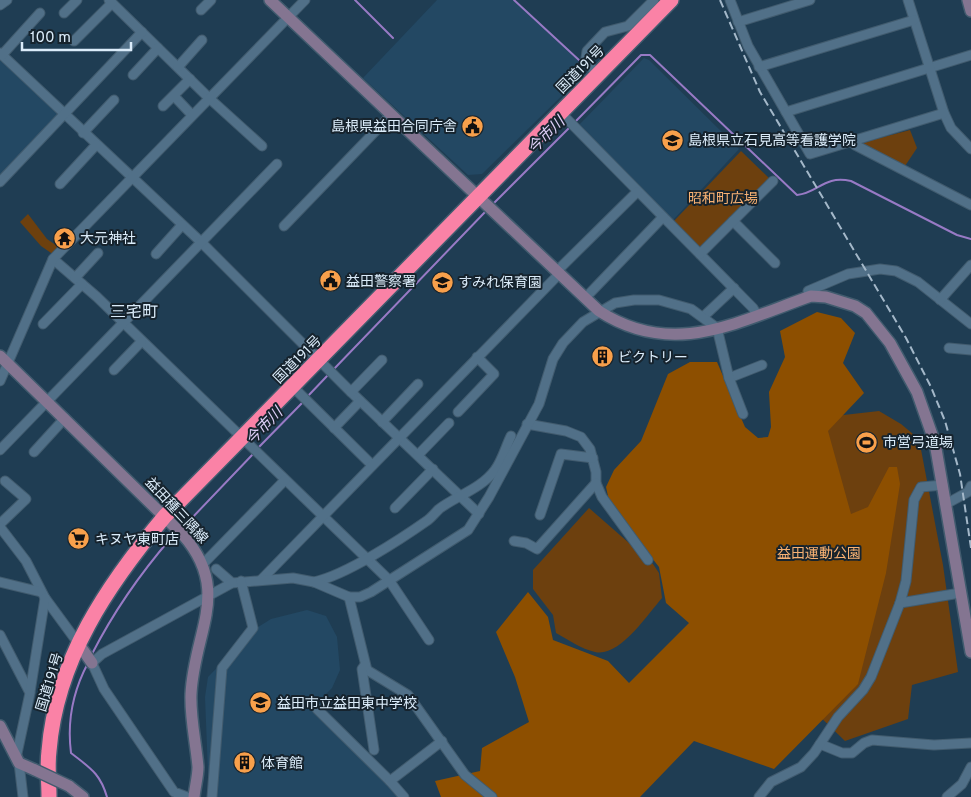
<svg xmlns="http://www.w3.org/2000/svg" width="971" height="797" font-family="Overpass,'Noto Sans JP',sans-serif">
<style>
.built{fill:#234863}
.green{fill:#6d400e}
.forest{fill:#8d4f00}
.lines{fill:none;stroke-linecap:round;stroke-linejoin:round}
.stream{stroke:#987ac5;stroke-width:2}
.street-casing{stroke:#415b6e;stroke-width:11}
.secondary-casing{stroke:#415b6e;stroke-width:14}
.highway-casing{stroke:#415b6e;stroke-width:18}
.street{stroke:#517088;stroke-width:9}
.secondary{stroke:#847591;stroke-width:11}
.highway{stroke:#fa82a6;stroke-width:15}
.rail{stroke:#a4b8c9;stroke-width:2;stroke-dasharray:8 4;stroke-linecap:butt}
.secondary-bridge-casing{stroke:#415b6e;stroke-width:14;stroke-linecap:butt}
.secondary-bridge{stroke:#847591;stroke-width:11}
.labels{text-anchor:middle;stroke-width:4;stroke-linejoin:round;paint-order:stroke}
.street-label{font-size:14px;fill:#dbecfa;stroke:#16232d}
.poi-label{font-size:14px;fill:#dbecfa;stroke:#16232d;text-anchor:start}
.park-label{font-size:14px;fill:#f9b273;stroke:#16232d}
.water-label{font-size:15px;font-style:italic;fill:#e0d1f9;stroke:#16232d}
.quarter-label{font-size:16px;fill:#dbecfa;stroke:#16232d}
</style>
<rect width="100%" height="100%" fill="#1f3d53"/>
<g class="built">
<path d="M437,0h76l68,63 1,13 -100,98 -14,1 -105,-97z"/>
<path d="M644,58l5,2 90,89 -66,71 -50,-46 -17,-22 -27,-27z"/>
<path d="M0,59l59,56 -59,63z"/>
<path d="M307,610l19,6 11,21 3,33 -8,18 -21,21 89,88h-191l-4,-100 3,-20 47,-48 16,-10z"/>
</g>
<g class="green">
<path d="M910,130l7,18 -12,18 -44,-23z"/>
<path d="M741,151l29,28 -68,70 -29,-27z"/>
<path d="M28,214l19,25 13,9 -6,7 -13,-9 -21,-24z"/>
<path d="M879,411l22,13 18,15 24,126 15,107 -46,13 -4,34 -63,22 -161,-156 57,-142 38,-1 47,-25z"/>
<path d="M589,508l64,56 6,9 3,25c-14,16 -43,60 -67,54 -14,-3 -26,-12 -39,-19l-3,-18 -20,-26v-19z"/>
</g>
<path class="forest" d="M817,312l24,6 14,15 -12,30 21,30 -36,38 23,83 17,-7 21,-40h8l3,17 -14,89 -28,111 -84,85 -80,-28 -54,56h-199l-6,-16 45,-10 2,-23 47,-26 -14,-45 -19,-45 32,-40 20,25 5,23 55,21 21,22 60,-60 -23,-20 -7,-36 -49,-62 -4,-18 8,-17 27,-29 27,-67 22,-12h27l28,65 13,11 10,-1 3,-10 -2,-35 16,-35 -5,-26z"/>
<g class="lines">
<g class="stream">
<path d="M355,0l38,38"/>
<path d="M514,0l66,61"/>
<path d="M574,123l67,-68h9l147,140c22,-2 26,-20 54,-14l106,54 14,4"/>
<path d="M493,204l78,-78"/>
<path d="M333,370l153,-159"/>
<path d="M307,397l21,-22"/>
<path d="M257,449l47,-48"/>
<path d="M190,520l64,-67"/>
<path d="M92,654c22,-43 47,-79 79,-116"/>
<path d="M88,663c-15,28 -21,59 -17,90 19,15 29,20 36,44"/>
</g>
<defs>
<g id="street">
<path d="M109,0l100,98 53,48"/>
<path d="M730,0l18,46 38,66 185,-57"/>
<path d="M908,0l36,113 7,15 20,21"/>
<path d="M0,5l7,-5"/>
<path d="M201,10l10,-10"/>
<path d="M64,13l13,-13"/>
<path d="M738,22l72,-22"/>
<path d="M74,41l38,-38"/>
<path d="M0,53l201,189 150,150 128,122"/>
<path d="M2,55l38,-42"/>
<path d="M178,67l24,-27"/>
<path d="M759,67l155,-47"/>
<path d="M598,74l-9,-9 -3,-7 1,-7 18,-19 23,-6 26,-26"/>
<path d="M133,75l25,-27"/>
<path d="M174,96l18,19"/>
<path d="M163,106l27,-27"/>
<path d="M560,112l193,196 4,7"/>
<path d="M786,112l24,42 134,-41"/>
<path d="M83,133l31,-33"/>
<path d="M853,141l2,4 116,60"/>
<path d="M0,182l142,-150"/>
<path d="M60,184l36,-39"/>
<path d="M733,221l42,42"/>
<path d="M284,226l107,-111"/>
<path d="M156,254l26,-29"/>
<path d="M700,254l73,-73"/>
<path d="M53,259l44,38 292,283 40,60"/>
<path d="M562,266l75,-74"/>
<path d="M75,278l23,-25"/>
<path d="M590,293l73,-76"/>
<path d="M811,296l-3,-5 40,-17 32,-5 16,2 22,11 53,42"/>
<path d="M940,300l31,-35"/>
<path d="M703,317l31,-29"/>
<path d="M43,324l39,-40"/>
<path d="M949,348l22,2"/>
<path d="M114,370l27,-28"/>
<path d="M729,378l33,-13"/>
<path d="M0,381l53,-122 252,-259"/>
<path d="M292,386l80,79"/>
<path d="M351,392l31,-32"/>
<path d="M458,412l36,-38 -17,-17"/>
<path d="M382,422l36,-38"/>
<path d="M527,424l39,7 15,6 9,12 6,23v11l6,14 46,63"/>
<path d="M334,428l26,-27"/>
<path d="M0,450l277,-286"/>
<path d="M34,452l31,-34"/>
<path d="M418,455l31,-32"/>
<path d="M946,504l22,-12 3,-6"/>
<path d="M395,508l38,-39"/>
<path d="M540,515l21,-61 32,4"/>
<path d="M0,524l26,-25 -21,-18"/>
<path d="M0,527l26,34 19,37 33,45"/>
<path d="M514,541l12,2 11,6 59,-66"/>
<path d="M203,564l82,-84"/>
<path d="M216,569l16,14"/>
<path d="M261,580l299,-307"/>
<path d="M0,582l41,10"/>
<path d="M314,582c32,-7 87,-43 114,-62 4,-3 7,-7 11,-11 17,-13 42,-20 56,-39 7,-9 11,-24 16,-34"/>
<path d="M349,597l18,73 41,25 57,80 27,22"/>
<path d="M900,603l6,-22 8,-81 7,-13 22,-2"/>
<path d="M0,635l30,58 -14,65"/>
<path d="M365,665l-3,4 12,81"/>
<path d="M30,692l15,-94"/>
<path d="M317,709l73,72"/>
<path d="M820,744l22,9h10l12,-10 8,-3 62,5 37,-2"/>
<path d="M19,763l4,34"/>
<path d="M187,797l-13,-5 -70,-103 -12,-26 10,-9 130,-71 61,-5 21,4 35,15h11l11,-5 97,-62 21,-33 50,-93 14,-45 10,-16 20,-21 32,-19 19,-3h25l32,9 26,19 12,50 14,36"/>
<path d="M212,797l10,-129 31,-40 -12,-47"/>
<path d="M404,797l-14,-16 52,-40"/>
<path d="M759,797l12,-15 30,-15 13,-14 24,-36 25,-27 8,-13 29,-74 60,-10"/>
<path d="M947,797l15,-13 9,-17"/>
</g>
<g id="secondary">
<path d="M270,0l329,311c74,48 138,11 212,-15l15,1 29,9 11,7 24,30 27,49 18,51 36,209"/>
<path d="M968,0l3,11"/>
<path d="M0,356l183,179c49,56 11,96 8,159 -1,24 5,49 7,73 0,9 -3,20 -4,30"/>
<path d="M78,643l14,20"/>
<path d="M0,726l19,37 16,7"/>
<path d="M69,786l14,11"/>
</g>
<path id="highway" d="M49,797c0,-15 -2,-31 0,-46 7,-91 59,-167 116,-235l506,-516"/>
</defs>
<use href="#street" class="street-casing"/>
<use href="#secondary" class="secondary-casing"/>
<use href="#highway" class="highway-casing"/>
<use href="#street" class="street"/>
<use href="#secondary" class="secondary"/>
<use href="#highway" class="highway"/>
<path class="rail" d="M720,0l40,92 146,246 25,49 14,34 15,53 11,74"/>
<defs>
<path id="secondary-bridge" d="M35,770l34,16"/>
</defs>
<use href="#secondary-bridge" class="secondary-bridge-casing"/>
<use href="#secondary-bridge" class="secondary-bridge"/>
</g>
<defs>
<symbol id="civic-disc" viewBox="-11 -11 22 22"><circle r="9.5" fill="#f8a04b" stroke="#16232d"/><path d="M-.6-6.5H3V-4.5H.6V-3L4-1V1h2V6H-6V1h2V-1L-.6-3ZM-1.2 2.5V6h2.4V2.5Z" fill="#111"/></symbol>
<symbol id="school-disc" viewBox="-11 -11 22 22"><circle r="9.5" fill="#f8a04b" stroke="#16232d"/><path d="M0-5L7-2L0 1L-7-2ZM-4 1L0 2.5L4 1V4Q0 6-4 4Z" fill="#111"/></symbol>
<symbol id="temple-disc" viewBox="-11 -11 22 22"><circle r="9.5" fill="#f8a04b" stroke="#16232d"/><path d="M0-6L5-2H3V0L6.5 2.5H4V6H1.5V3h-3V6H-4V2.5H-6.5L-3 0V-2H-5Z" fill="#111"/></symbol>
<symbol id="building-disc" viewBox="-11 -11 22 22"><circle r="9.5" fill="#f8a04b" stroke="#16232d"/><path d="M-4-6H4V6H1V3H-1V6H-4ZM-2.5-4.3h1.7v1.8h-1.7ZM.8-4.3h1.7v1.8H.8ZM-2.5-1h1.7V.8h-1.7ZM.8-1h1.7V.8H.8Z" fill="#111"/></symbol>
<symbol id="stadium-disc" viewBox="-11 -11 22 22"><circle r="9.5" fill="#f8a04b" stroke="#16232d"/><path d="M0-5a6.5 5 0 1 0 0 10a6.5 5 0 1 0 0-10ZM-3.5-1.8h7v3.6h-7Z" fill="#111"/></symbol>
<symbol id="supermarket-disc" viewBox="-11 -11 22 22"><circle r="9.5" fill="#f8a04b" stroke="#16232d"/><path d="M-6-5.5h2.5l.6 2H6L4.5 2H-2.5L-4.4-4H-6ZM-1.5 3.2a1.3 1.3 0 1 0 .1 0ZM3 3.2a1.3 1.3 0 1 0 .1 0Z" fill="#111"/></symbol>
</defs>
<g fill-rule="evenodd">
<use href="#civic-disc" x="460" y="114" width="25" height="25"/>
<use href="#school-disc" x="660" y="128" width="25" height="25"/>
<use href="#temple-disc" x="52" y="226" width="25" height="25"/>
<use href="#civic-disc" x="318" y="268" width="25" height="25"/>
<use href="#school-disc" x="430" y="270" width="25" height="25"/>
<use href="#building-disc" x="590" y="344" width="25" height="25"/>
<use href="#stadium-disc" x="854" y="430" width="25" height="25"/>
<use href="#supermarket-disc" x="66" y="526" width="25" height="25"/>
<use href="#school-disc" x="248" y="690" width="25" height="25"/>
<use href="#building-disc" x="232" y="750" width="25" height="25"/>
</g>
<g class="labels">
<g class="street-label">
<text transform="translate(580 69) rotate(-45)" y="5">国道191号</text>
<text transform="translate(297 359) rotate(-45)" y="5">国道191号</text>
<text transform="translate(177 510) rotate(47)" y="5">益田種三隅線</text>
<text transform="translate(49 682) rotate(-73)" y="5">国道191号</text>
</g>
<g class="poi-label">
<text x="457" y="131" text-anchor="end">島根県益田合同庁舎</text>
<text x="688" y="145">島根県立石見高等看護学院</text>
<text x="80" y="243">大元神社</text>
<text x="346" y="286">益田警察署</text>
<text x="458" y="287">すみれ保育園</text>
<text x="618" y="362">ビクトリー</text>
<text x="883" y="447">市営弓道場</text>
<text x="95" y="544">キヌヤ東町店</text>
<text x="277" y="708">益田市立益田東中学校</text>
<text x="261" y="768">体育館</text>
</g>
<g class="park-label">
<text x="723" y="203">昭和町広場</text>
<text x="819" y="558">益田運動公園</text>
</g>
<g class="water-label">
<text transform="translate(546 135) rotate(-45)" y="5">今市川</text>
<text transform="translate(264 426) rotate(-46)" y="5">今市川</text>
</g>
<g class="quarter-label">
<text x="134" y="317">三宅町</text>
</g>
</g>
<path d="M22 42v8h109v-8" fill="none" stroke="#dbecfa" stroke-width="2.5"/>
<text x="30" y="42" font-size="15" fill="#dbecfa" stroke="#16232d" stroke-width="4" paint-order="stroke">100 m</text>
</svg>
